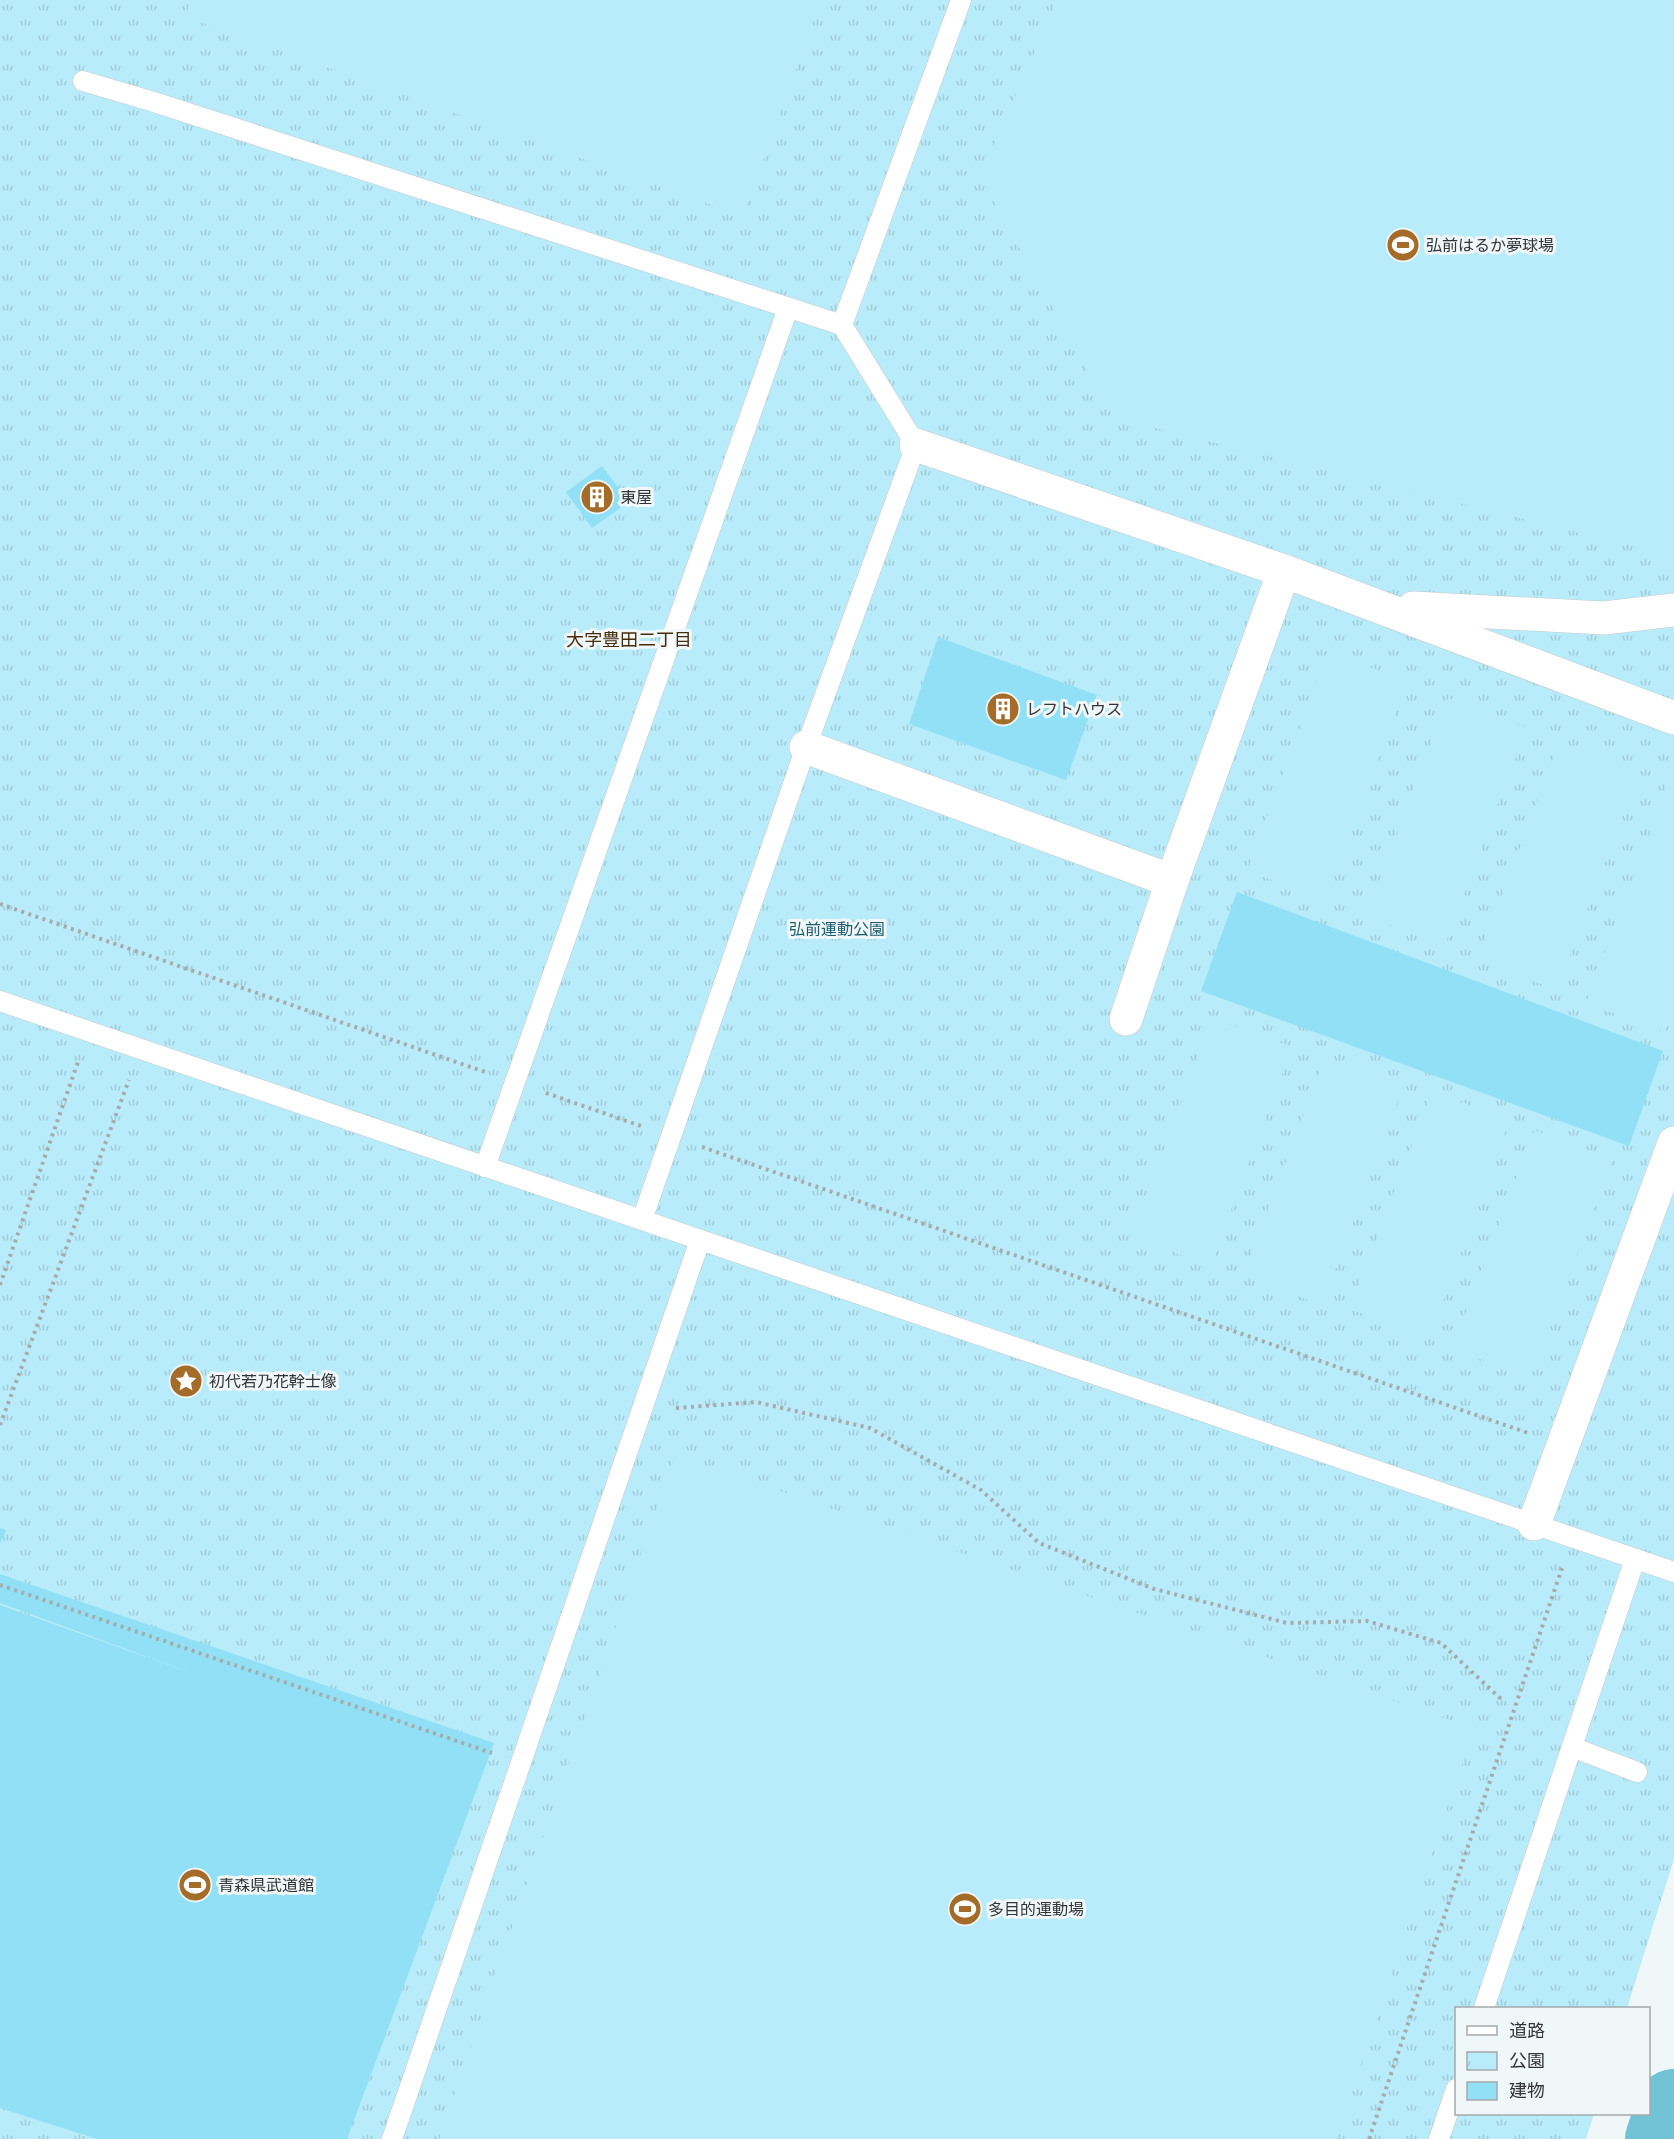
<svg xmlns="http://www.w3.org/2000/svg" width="1674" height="2139" font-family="Rubik,'Noto Sans JP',sans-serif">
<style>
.park{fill:url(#park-tufts)}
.pitch{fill:#b9ecfa}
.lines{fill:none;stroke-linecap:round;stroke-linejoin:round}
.river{stroke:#73c3d7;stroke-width:76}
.building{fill:#91e0f6}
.lane-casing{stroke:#c4cacc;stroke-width:21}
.street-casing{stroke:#c4cacc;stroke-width:34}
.path{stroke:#a6abad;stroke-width:4;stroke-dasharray:3 4.5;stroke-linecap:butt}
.lane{stroke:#fff;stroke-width:20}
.street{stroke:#fff;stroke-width:33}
.labels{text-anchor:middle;stroke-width:6;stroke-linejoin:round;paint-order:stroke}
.poi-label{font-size:16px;fill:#323435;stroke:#f0f7f9;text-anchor:start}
.park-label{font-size:16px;fill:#1a5c6b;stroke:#f0f7f9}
.neighbourhood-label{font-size:18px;fill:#472c0c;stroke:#f0f7f9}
</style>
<defs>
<pattern id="park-tufts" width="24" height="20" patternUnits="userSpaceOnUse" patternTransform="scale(1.5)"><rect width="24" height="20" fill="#b9ecfa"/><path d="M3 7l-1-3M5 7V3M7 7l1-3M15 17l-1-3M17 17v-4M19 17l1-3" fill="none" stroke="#a0cbd7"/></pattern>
</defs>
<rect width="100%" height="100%" fill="#f0f7f9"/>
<path class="park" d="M0,0h1674v1859l-47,149h-171v106h138l-8,25h-1586z"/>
<g class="pitch">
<path d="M191,0h630l-78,216 -558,-199z"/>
<path d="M1057,0h617v556l-560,-138 -134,-241z"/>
<path d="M1328,652l80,29 -82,219 -79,-29z"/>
<path d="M1448,698l79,30 -82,217 -79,-29z"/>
<path d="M1559,742l80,30 -82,218 -79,-29z"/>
<path d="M1668,784l6,3v221l-9,24 -79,-29z"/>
<path d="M1213,1018l79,29 -82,219 -79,-30z"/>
<path d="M1325,1057l79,29 -82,219 -79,-29z"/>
<path d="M1432,1091l78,29 -81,219 -79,-30z"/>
<path d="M1534,1130l79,29 -82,219 -79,-29z"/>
<path d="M675,1455l799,273 -138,411h-897z"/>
</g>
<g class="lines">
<path class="river" d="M1663,2139l11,-32"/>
</g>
<g class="building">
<path d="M602,466l27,36 -37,26 -26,-36z"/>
<path d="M938,637l159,58 -31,85 -157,-56z"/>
<path d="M1237,892l426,159 -34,95 -428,-155z"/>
<path d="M0,1528l6,2 -6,14z"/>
<path d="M0,1574l494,169 -147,396h-250l-97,-31v-503l205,73 -205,-75z"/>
</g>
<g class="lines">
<defs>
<g id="lane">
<path d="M83,81l71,21 688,223 119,-325"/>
<path d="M0,1001l1674,571"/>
<path d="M485,1167l303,-859"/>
<path d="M642,1220l164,-473 110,-302 -74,-120"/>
<path d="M1572,1747l65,25"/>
<path d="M1484,2008l151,-449"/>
<path d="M392,2139l308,-899"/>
<path d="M1439,2139l17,-50"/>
</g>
<g id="street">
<path d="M916,445l368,126 390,147"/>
<path d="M1413,608l191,10 70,-8"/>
<path d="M806,747l366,134 -46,138"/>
<path d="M1172,881l112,-310"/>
<path d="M1534,1524l140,-381"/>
</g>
</defs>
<use href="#lane" class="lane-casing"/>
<use href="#street" class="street-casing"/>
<g class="path">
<path d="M0,904l485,168"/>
<path d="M546,1093l95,33"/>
<path d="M702,1147l826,286"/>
<path d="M0,1285l78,-223"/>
<path d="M676,1408l80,-6 114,26 111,62 58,53 115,46 133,34 80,-2 74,22 60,56"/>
<path d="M0,1425l129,-345"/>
<path d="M0,1585l492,168"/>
<path d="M1369,2139l193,-571"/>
</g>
<use href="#lane" class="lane"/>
<use href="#street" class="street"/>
</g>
<defs>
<symbol id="stadium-disc" viewBox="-11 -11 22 22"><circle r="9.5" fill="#a46b29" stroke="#f0f7f9"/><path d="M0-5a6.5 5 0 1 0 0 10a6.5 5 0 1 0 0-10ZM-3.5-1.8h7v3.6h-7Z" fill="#fff"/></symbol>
<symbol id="building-disc" viewBox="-11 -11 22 22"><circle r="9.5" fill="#a46b29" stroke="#f0f7f9"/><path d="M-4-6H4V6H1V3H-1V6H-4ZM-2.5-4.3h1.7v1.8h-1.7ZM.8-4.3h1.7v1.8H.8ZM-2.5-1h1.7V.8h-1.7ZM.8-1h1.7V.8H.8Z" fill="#fff"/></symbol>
<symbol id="sight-disc" viewBox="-11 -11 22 22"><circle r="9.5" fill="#a46b29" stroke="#f0f7f9"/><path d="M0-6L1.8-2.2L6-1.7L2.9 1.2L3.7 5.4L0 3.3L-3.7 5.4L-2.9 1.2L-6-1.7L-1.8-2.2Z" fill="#fff"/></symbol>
</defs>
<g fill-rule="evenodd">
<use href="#stadium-disc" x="1384" y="226" width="38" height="38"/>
<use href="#building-disc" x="578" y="478" width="38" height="38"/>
<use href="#building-disc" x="984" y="690" width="38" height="38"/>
<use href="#sight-disc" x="167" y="1362" width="38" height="38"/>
<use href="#stadium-disc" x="176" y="1866" width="38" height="38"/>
<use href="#stadium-disc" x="946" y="1890" width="38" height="38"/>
</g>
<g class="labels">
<g class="poi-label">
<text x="1426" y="251">弘前はるか夢球場</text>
<text x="620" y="503">東屋</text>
<text x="1026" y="715">レフトハウス</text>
<text x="209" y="1387">初代若乃花幹士像</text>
<text x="218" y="1891">青森県武道館</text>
<text x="988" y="1915">多目的運動場</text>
</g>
<g class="park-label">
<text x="837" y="935">弘前運動公園</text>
</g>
<g class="neighbourhood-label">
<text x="629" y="646">大字豊田二丁目</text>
</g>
</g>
<rect x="1455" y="2007" width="195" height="108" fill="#f0f7f9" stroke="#a4a9ab" stroke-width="1.5"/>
<rect x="1467" y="2026" width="30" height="9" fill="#ffffff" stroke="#a4a9ab" stroke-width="1.5"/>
<text x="1509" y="2037" font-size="18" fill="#323435">道路</text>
<rect x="1467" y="2052" width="30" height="18" fill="url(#park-tufts)" stroke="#a4a9ab" stroke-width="1.5"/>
<text x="1509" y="2067" font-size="18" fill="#323435">公園</text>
<rect x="1467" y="2082" width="30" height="18" fill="#91e0f6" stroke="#a4a9ab" stroke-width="1.5"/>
<text x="1509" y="2097" font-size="18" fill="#323435">建物</text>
</svg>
